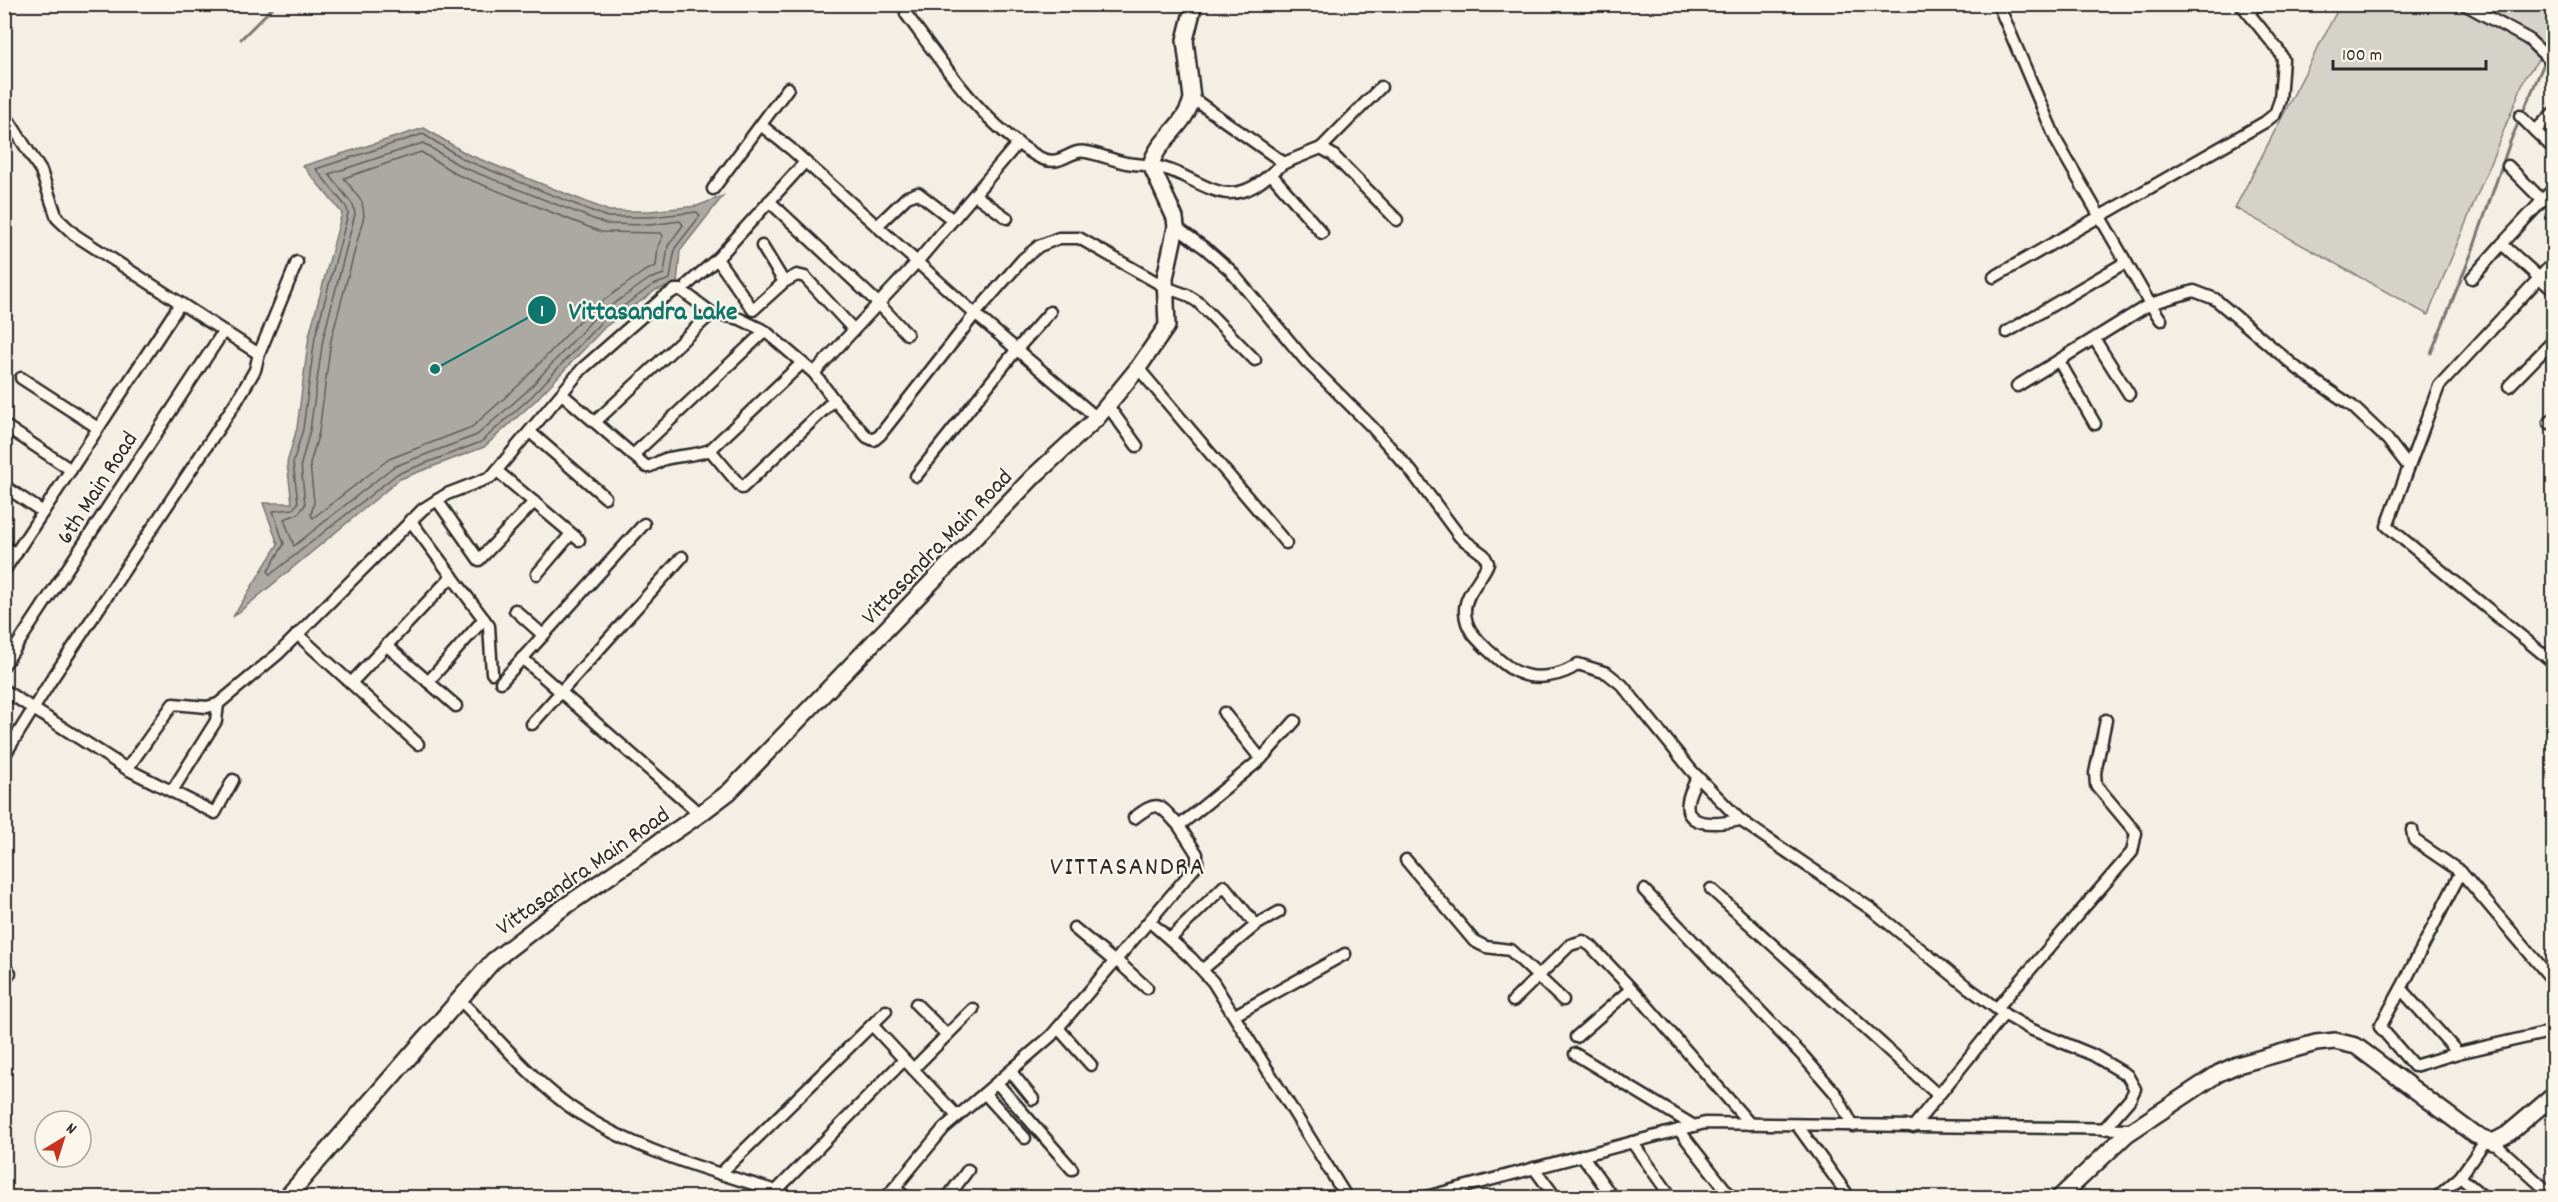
<svg xmlns="http://www.w3.org/2000/svg" width="2558" height="1202" font-family="Dekko,sans-serif">
<style>
.green{fill:#d5d2c9;stroke:#807e7a;stroke-width:1.5}
.water{fill:#aca9a2;stroke:#787772;stroke-width:1.5}
.lines{fill:none;stroke-linecap:round;stroke-linejoin:round}
.shore{stroke:#5f5d5b;stroke-width:1.5}
.stream{stroke:#787772;stroke-width:3}
.street-casing{stroke:#2b2b2b;stroke-width:15}
.secondary-casing{stroke:#2b2b2b;stroke-width:20}
.street{stroke:#fbf7ec;stroke-width:10}
.secondary{stroke:#fbf7ec;stroke-width:15}
.labels{text-anchor:middle;stroke-width:4.5;stroke-linejoin:round;paint-order:stroke}
.street-label{font-size:24px;fill:#2b2b2b;stroke:#fbf7ec}
.quarter-label{font-size:27px;letter-spacing:1.5px;fill:#2b2b2b;stroke:#fbf7ec}
.leader{fill:none;stroke:#0f766e;stroke-width:2}
.callout-dot{fill:#0f766e;stroke:#fbf7ec;stroke-width:2}
.mark-label{font-size:18px;text-anchor:middle;font-weight:bold;fill:#fff}
.callout-label{font-size:26px;text-anchor:middle;font-weight:bold;fill:#0f766e;stroke:#fbf7ec;stroke-width:4.5;stroke-linejoin:round;paint-order:stroke}
</style>
<rect width="100%" height="100%" fill="#f3efe4"/>
<filter id="ink" filterUnits="userSpaceOnUse"><feTurbulence type="fractalNoise" baseFrequency=".0167" numOctaves="2"/><feDisplacementMap in="SourceGraphic" scale="12" xChannelSelector="R" yChannelSelector="G"/><feConvolveMatrix kernelMatrix="1 2 1 2 8 2 1 2 1" color-interpolation-filters="sRGB"/></filter>
<g filter="url(#ink)">
<path class="green" d="M2340,5h213v35l-27,36 -98,239 -193,-107z"/>
<path class="water" d="M424,128l43,26 142,57h41l47,-5 26,-10 -43,55 -3,33 -21,6 -51,37 -70,74 -51,46 -84,32 -167,138 45,-73 -15,-41h29l-5,-40 10,-35 12,-92 33,-123 -39,-47z"/>
<g class="lines">
<g class="shore">
<path d="M423,134l42,26 142,57h43l47,-5 3,4 -25,32 -5,31 -17,6 -52,37 -70,75 -50,45 -84,32 -127,101 -2,-4 16,-27 -11,-33 20,-2 5,-6 -5,-40 10,-34 12,-92 33,-123 -1,-6 -31,-39z"/>
<path d="M423,143l39,24 144,57 44,1 30,-4 3,4 -15,21 -4,28 -15,5 -53,37 -70,76 -49,43 -84,32 -99,79 -10,-27 14,-5 7,-9 -4,-41 9,-34 13,-91 32,-125 -2,-9 -24,-31z"/>
<path d="M421,152l37,23 143,57 60,1 2,3 -5,10 -2,20 -13,6 -54,39 -70,74 -47,42 -83,32 -76,59 -2,-3 3,-13 -4,-38 9,-32 12,-92 33,-124 -2,-14 -18,-24z"/>
</g>
<g class="stream">
<path d="M241,39l35,-35"/>
<path d="M2431,353l41,-101 38,-110 35,-81"/>
</g>
<defs>
<g id="street">
<path d="M1998,4l59,138 93,162 44,-13 21,8 83,70 54,37 35,33 21,27"/>
<path d="M2464,4l64,35 26,25"/>
<path d="M2248,13l10,-9"/>
<path d="M906,14c38,51 74,107 129,141 26,16 33,-7 51,-3 13,2 26,8 40,11 13,2 27,2 40,6 19,5 46,25 64,24 23,0 37,-17 54,-30"/>
<path d="M1192,98l92,65 37,-15 12,7 64,65"/>
<path d="M2554,112l-19,19 19,18"/>
<path d="M4,113l37,58 16,47 18,17 184,119 -4,16 -17,29 -188,283 -46,74"/>
<path d="M2520,116l15,15"/>
<path d="M762,126l29,23 184,165 122,104"/>
<path d="M1321,148l60,-61"/>
<path d="M2508,166l34,34"/>
<path d="M1271,174l51,59"/>
<path d="M2554,188l-52,56 52,47"/>
<path d="M713,189l75,-101"/>
<path d="M975,195l32,23"/>
<path d="M769,201l109,102 29,31"/>
<path d="M877,226l30,-29 11,-4 35,27"/>
<path d="M1176,227l30,22 24,21 76,91 66,66 39,44 49,66 24,18 4,8c-6,16 -24,31 -23,49 1,18 11,26 23,38 9,8 18,17 29,22 19,9 46,4 61,-8l29,9 15,12 69,85 49,50 131,89 95,77 38,28 26,15 63,26 34,20 8,14 -5,10 -26,30"/>
<path d="M762,246l22,36"/>
<path d="M717,259l36,51 31,-28 13,-7 8,2 48,52"/>
<path d="M2554,262l-115,124 -52,140 167,137"/>
<path d="M1994,277l271,-155 10,-8 5,-14 3,-41 -4,-8 -38,-47"/>
<path d="M2472,278l30,-34"/>
<path d="M688,284l29,-25 88,-97"/>
<path d="M2007,332l119,-70"/>
<path d="M2095,340l34,54"/>
<path d="M259,354l38,-92"/>
<path d="M2059,361l36,63"/>
<path d="M1138,368l148,175"/>
<path d="M814,373l103,-111 101,-119"/>
<path d="M21,378l77,50"/>
<path d="M2017,386l133,-82 11,16"/>
<path d="M2509,386l45,-46"/>
<path d="M562,394l85,73c7,-1 11,-6 18,-8 15,-4 29,-3 45,-9l92,-87"/>
<path d="M1108,406l29,40"/>
<path d="M595,422l117,-109"/>
<path d="M2549,423l5,-5"/>
<path d="M4,425l67,45"/>
<path d="M530,432l75,65"/>
<path d="M710,450l32,38 92,-88"/>
<path d="M633,455l132,-124"/>
<path d="M497,471l82,69"/>
<path d="M916,476l101,-127 33,-37"/>
<path d="M4,486l39,26"/>
<path d="M437,500l42,60 55,-58"/>
<path d="M410,520l79,106 3,47"/>
<path d="M4,546l12,8"/>
<path d="M4,571l176,-267"/>
<path d="M537,574l34,-40"/>
<path d="M515,610l28,25"/>
<path d="M297,634l121,110"/>
<path d="M386,645l70,61"/>
<path d="M522,658l178,156"/>
<path d="M4,665l219,-333"/>
<path d="M428,682l56,-63"/>
<path d="M501,682l143,-158"/>
<path d="M351,683l101,-107"/>
<path d="M4,690l123,79 88,44 18,-33"/>
<path d="M1224,713l37,46"/>
<path d="M532,724l150,-167"/>
<path d="M127,769l46,-65 34,3 11,-3 60,-50 145,-145 24,-15 44,-17 91,-108 81,-71 12,-8h6l31,23 28,6 25,12 49,42 20,27 33,37 7,3 6,-5 95,-121 48,-55 16,-13 20,-8h20l86,49 22,8 11,7 57,58"/>
<path d="M1698,777c-27,46 2,51 42,43"/>
<path d="M172,791l44,-70 2,-17"/>
<path d="M1134,818c25,-19 25,-14 45,8"/>
<path d="M2412,830l2,10 47,32 93,110"/>
<path d="M1406,860l68,81 12,6 24,3 53,50"/>
<path d="M2461,872l-60,117 57,64 96,-22"/>
<path d="M1711,889l227,206"/>
<path d="M1644,890l159,166 33,38 17,32"/>
<path d="M1149,921l42,37 22,24 134,216"/>
<path d="M1074,928l41,34"/>
<path d="M1170,939l54,-53 32,39"/>
<path d="M1116,960l31,28"/>
<path d="M4,969l6,4"/>
<path d="M1203,969l53,-44 23,-13"/>
<path d="M2401,989l-21,38 34,39 44,-13"/>
<path d="M460,1000c33,33 65,72 101,100 60,47 144,69 215,91l14,7"/>
<path d="M1513,1001l57,-56 13,-4 8,5 51,54 108,124"/>
<path d="M916,1004l31,31"/>
<path d="M1997,1008l135,-156 4,-19 -40,-48 -1,-12 11,-53"/>
<path d="M1235,1015l110,-61"/>
<path d="M872,1025l85,91"/>
<path d="M1058,1028l33,37"/>
<path d="M1576,1037l55,-48"/>
<path d="M1575,1054l119,72"/>
<path d="M913,1069l60,-60"/>
<path d="M1011,1072l22,27"/>
<path d="M997,1083l75,86"/>
<path d="M985,1094l40,44"/>
<path d="M2543,1104l11,9"/>
<path d="M1797,1125l50,69"/>
<path d="M1913,1127l91,-113"/>
<path d="M1679,1130l53,68"/>
<path d="M1632,1142l40,56"/>
<path d="M2493,1142l61,55"/>
<path d="M1582,1155l31,43"/>
<path d="M1534,1168l22,30"/>
<path d="M720,1174l166,-163"/>
<path d="M2460,1177l25,21"/>
<path d="M894,1188l13,10"/>
<path d="M776,1191l128,-131"/>
<path d="M886,1198l58,-70 107,-92 146,-171v-11l-18,-28 82,-67 34,-38"/>
<path d="M947,1198l21,-28"/>
<path d="M1422,1198l283,-75 429,6"/>
<path d="M2436,1198l24,-21 26,-37"/>
</g>
<g id="secondary">
<path d="M286,1198l207,-237 61,-47 146,-100 29,-22 305,-316 63,-58 41,-50 29,-42 -2,-48 11,-51 -1,-9 -24,-53c6,-25 36,-40 41,-67l-7,-58 9,-36"/>
<path d="M2059,1198l68,-64 92,-61 18,-8 79,-22 19,-2 21,5 119,89 18,7 15,-8 46,-39"/>
</g>
</defs>
<use href="#street" class="street-casing"/>
<use href="#secondary" class="secondary-casing"/>
<use href="#street" class="street"/>
<use href="#secondary" class="secondary"/>
</g>
</g>
<g class="labels">
<g class="street-label">
<text transform="translate(96 487) rotate(-57)" y="8">6th Main Road</text>
<text transform="translate(936 546) rotate(-46)" y="8">Vittasandra Main Road</text>
<text transform="translate(582 870) rotate(-35)" y="8">Vittasandra Main Road</text>
</g>
<g class="quarter-label">
<text x="1128" y="874">VITTASANDRA</text>
</g>
</g>
<path class="leader" d="M435 369L542 310"/>
<g class="callout-dot">
<circle cx="435" cy="369" r="6"/>
<circle cx="542" cy="310" r="15"/>
</g>
<g class="mark-label">
<text x="542" y="316">1</text>
</g>
<g class="callout-label">
<text x="653" y="319">Vittasandra Lake</text>
</g>
<rect width="2558" height="1202" fill="none" stroke="#fbf7ec" stroke-width="24"/>
<rect x="12" y="12" width="2534" height="1178" fill="none" stroke="#2b2b2b" stroke-width="2" filter="url(#ink)"/>
<g transform="translate(63 1139) rotate(38)"><circle r="28" fill="#fbf7ec" stroke="#a8a59f" stroke-width="1.5"/>
<path d="M0-4.5L10 22L0 15L-10 22Z" fill="#c8321e"/>
<text y="-9" font-size="16" font-weight="bold" text-anchor="middle" fill="#2b2b2b">N</text>
</g>
<path d="M2333 60v9h153v-9" fill="none" stroke="#2b2b2b" stroke-width="3"/>
<text x="2342" y="60" font-size="18" fill="#2b2b2b" stroke="#fbf7ec" stroke-width="4.5" paint-order="stroke">100 m</text>
</svg>
